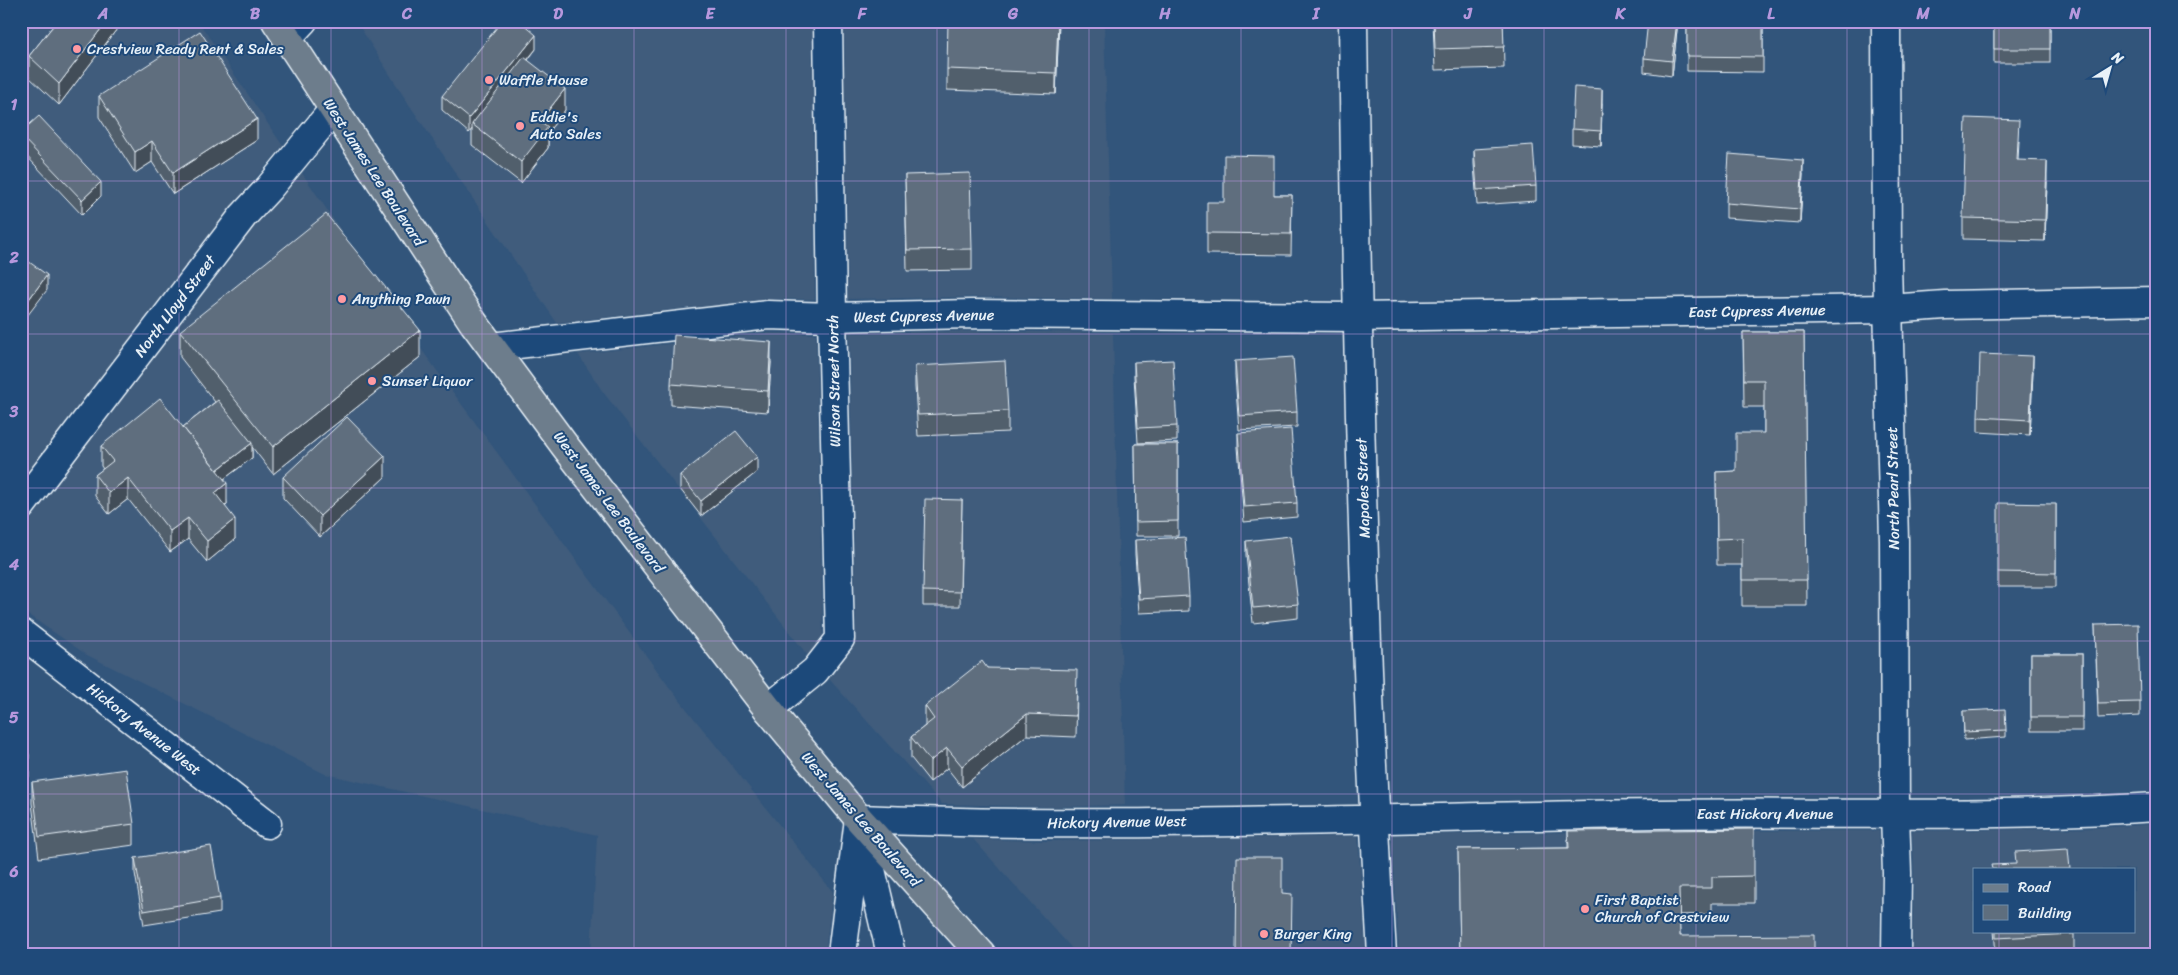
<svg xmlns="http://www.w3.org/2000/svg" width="2178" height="975" font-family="Sriracha,sans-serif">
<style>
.built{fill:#3f5c7c;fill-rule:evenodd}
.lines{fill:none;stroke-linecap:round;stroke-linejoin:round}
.street-casing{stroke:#e8f1f8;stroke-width:31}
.secondary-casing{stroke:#e8f1f8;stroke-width:31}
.primary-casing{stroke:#e8f1f8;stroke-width:31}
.street{stroke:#1f4a7a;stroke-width:28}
.secondary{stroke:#1f4a7a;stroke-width:28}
.primary{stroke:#6d7d8c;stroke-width:28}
.wall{fill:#515f6c;stroke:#e8f1f8}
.shaded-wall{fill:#424d58;stroke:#e8f1f8}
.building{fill:#5e6e7e;stroke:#e8f1f8}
.grid{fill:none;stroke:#b798de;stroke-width:1;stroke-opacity:0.55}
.poi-dot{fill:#ff9aa2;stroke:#1f4a7a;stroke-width:2}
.labels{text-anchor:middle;stroke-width:4;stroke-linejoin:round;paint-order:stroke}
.poi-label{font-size:15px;fill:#e8f1f8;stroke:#1f4a7a;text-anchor:start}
.street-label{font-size:15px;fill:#e8f1f8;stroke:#1f4a7a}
.neatline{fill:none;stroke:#b798de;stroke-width:2}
.grid-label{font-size:16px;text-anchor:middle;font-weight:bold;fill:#b798de}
</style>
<rect width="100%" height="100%" fill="#32557b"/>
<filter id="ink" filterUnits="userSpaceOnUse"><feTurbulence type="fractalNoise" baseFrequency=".02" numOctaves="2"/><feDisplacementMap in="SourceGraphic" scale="10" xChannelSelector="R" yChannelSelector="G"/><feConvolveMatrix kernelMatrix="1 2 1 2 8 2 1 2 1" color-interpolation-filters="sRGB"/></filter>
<g filter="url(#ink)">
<g class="built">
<path d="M21,21h177l85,125 -52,61 -210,274z"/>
<path d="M356,21h456l3,278h-46l-212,24 -151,-223z"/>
<path d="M844,21h260l8,278 -138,-2 -126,2z"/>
<path d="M302,173l122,180 246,335 163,204 -8,62h-234l6,-119 -272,-61 -238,-119 -66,-45v-78l234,-306z"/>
<path d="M970,331l143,2 12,472 -74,2 -109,-3 -113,-125 23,-30 4,-13 -7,-303z"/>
<path d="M766,333l50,1 7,301 -15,21 -205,-264 -25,-38z"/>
<path d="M2157,824v130h-245l2,-84 -2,-39 183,-3zM1974,869h160v62h-160z"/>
<path d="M1655,831h224l2,45 -2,78h-480l-7,-119z"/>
<path d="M1358,836l8,118h-289l-104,-115 74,2z"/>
</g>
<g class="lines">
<defs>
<g id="street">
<path d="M1353,21c4,311 10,622 29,933"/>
<path d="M1886,21l1,242 7,278 1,273 2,59 -1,81"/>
<path d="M287,38l16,-17"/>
<path d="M492,347l276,-32 64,2 140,-3 385,3 532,-8 56,-4 212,-4"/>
<path d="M21,506l222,-290 26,-28 64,-78"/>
<path d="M21,633l246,191"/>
<path d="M768,709l47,-38 25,-32 -8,-322 -4,-296"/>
<path d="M842,954l17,-135c265,11 531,-2 796,-5 167,-2 335,4 502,-7"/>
</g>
<path id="secondary" d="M859,819l32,135"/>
<path id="primary" d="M276,21l197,301 92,124 203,263 91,110 122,135"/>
</defs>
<use href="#street" class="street-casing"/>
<use href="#secondary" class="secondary-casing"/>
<use href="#primary" class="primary-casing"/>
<use href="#street" class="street"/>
<use href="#secondary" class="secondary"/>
<use href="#primary" class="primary"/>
</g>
<g class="wall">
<path d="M57,21h66l-64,84 -30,-28v-21z"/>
<path d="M1059,21l-3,73 -109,-4v-21z"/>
<path d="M1433,21h70l1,47 -69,2z"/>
<path d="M1677,21v9l-5,46 -28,-4v-14z"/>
<path d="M1687,21h76v51l-76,-1z"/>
<rect x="1994" y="21" width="56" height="42"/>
<path d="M536,49l-8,11 37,50 -17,22v16l-27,35 -49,-38v-16l-3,4 -27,-23v-14z"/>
<path d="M99,96l158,44 -84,54 -21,-32 -17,11 -36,-56z"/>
<path d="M1602,103l-1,43 -29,-2v-15z"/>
<path d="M21,132l80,64 -19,19 -61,-65z"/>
<path d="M2019,141l-1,19 29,22 -2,59 -82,-2v-21z"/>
<path d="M1474,149l62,37v15l-59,4 -3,-41z"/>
<path d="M1803,174l-3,49 -74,-5v-15z"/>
<path d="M905,175l67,74v21l-65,1z"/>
<path d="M1274,195h18l-1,60 -84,-1v-21l17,-31z"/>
<path d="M180,331l240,26 -147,117 -21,-27v11l-28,21 3,25 -2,2 10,33 -28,23 -19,-23 -18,13 -42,-53 -19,15 -14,-18v-21l8,-6 -2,-3v-20l82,-19 32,-25 -35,-45z"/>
<path d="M1743,332h61l3,274h-65v-41h-25l-1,-93 20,-1 28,-38v-26h-20z"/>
<path d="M1235,361l62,51v15l-58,3 -4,-54z"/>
<path d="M771,362l-3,50 -97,-7v-21z"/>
<path d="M1134,362l43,64v15l-39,2 -4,-67z"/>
<path d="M915,366l93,45v21l-90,4 -3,-49z"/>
<path d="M2033,371l-3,64 -52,-3v-15z"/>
<path d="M1238,433l59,70v14l-53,5 -6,-75z"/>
<path d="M1135,444h43v92h-42z"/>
<path d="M757,472l-56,44 -21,-27v-14z"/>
<path d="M283,477h102l-65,60 -37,-39z"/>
<path d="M962,500l-2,106h-37v-15z"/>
<path d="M2056,504v83h-58v-15z"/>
<path d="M1135,540l54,56v15l-50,2 -4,-59z"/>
<path d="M1246,541l52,63v14l-45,5 -7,-68z"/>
<path d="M2095,625l45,77v14l-42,2z"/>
<rect x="2031" y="654" width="51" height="77"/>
<path d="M987,668l90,23 -1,46 -49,-2 -65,52 -15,-19 -17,14 -19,-24v-21l14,-11v-20z"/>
<path d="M21,707l8,49v21l-8,1z"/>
<path d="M1963,711l43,19v7l-42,3z"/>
<path d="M32,782l102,42v21l-95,13 -7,-55z"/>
<path d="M1568,831l186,45v27h-42v11l-33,1 1,21 134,18h-354l-2,-105 110,-1z"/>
<path d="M135,858l85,40v15l-76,12 -9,-52z"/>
<path d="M1994,931h80v23h-78z"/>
</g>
<g class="shaded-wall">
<path d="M107,21h16l-64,84v-21z"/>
<path d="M1058,21h1l-3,73v-21z"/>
<path d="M1677,21v9l-5,46v-15z"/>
<path d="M536,35v14l-62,77 -2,-2v5l-3,4v-15z"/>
<path d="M565,89v21l-17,22v16l-27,35v-21l19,-41z"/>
<path d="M1602,89v14l-1,43v-15z"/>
<path d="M257,119v21l-84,54v-21z"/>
<path d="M152,141v21l-17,11v-21z"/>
<path d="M1803,160v14l-3,49v-14z"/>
<path d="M2047,161v21l-2,59v-21z"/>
<path d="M101,182v14l-19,19v-15z"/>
<path d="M47,275v15l-26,34v-14z"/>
<path d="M420,330v27l-147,117v-27z"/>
<path d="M771,342v20l-3,50v-21z"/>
<path d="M2033,356v15l-3,64v-15z"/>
<path d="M252,443v15l-36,27v-14z"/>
<path d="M385,456v21l-65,60v-21z"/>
<path d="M757,457v15l-56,44v-15z"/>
<path d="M128,478v21l-19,15v-21z"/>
<path d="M227,483v21l-12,10v-21z"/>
<path d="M188,518v21l-18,13v-21z"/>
<path d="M235,519v20l-28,23v-21z"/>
<path d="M1027,714v21l-65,52v-21z"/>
<path d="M947,748v20l-17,14v-21z"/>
</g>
<g class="building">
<path d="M57,21h50l-48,63 -30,-28z"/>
<path d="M502,21h18l16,14 -67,83 -27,-22z"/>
<path d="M948,21h110l-2,52 -109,-4z"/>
<path d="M1434,21h69l1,26 -69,2z"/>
<path d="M1648,21h29l-5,40 -28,-3z"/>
<path d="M1687,21h76v36l-76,-1z"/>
<rect x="1994" y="21" width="56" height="28"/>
<path d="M200,31l57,88 -84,54 -21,-32 -17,11 -36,-56z"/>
<path d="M524,57l41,32 -25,32 8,6 -27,35 -49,-38z"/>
<path d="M1574,87l28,2 -1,42 -29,-2z"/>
<path d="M39,116l62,66 -19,18 -61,-64v-4z"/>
<path d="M1966,118l53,2 -2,40 30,1 -2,59 -82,-2z"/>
<path d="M1533,145l3,41 -59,4 -3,-41z"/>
<path d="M1729,154l74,6 -3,49 -74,-6z"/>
<path d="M1224,155l50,1v39h18l-1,39 -84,-1v-31h17z"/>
<path d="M970,173l2,76 -65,1 -2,-75z"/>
<path d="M326,214l94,116 -147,117 -93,-116z"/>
<path d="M21,256l26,19 -26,35z"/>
<path d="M1743,332h61l3,248h-65v-42l-25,1 -1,-67 20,-1v-38h28v-53h-20z"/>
<path d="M674,335l97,7 -3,49 -97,-7z"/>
<path d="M1980,354l53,2 -3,64 -52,-3z"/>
<path d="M1293,357l4,55 -58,4 -4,-55z"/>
<path d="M1173,360l4,66 -39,2 -4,-66z"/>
<path d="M1005,361l3,50 -90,4 -3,-49z"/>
<path d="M160,398l67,85 -12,10 20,26 -28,22 -19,-23 -18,13 -42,-53 -19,15 -14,-18 18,-14 -12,-15z"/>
<path d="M218,400l34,43 -35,27 -34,-43z"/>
<path d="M347,417l38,39 -65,60 -37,-39z"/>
<path d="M1291,429l6,74 -53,4 -6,-74z"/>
<path d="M736,431l21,26 -56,44 -21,-26z"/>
<path d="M1135,444h43v77l-42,1z"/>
<path d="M925,499l37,1 -2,92 -37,-1z"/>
<path d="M1998,503l58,1v69l-58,-1z"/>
<path d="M1290,536l8,68 -45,4 -7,-67z"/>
<path d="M1185,537l4,59 -50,3 -4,-59z"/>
<path d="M2138,624l2,78 -42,1 -3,-78z"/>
<rect x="2031" y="654" width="51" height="63"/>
<path d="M982,661l5,7 90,2 -1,46 -49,-2 -65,52 -15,-18 -17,13 -19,-24 23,-18 -9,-13z"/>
<path d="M21,707l8,49 -8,1z"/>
<path d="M2005,709l1,21 -42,2 -1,-21z"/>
<path d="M126,769l8,55 -95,13 -7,-55z"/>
<path d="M1754,829v47l-42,1v11h-33l1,48 134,-1v19h-354l-2,-105 111,-1 -1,-17z"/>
<path d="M211,846l9,52 -76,13 -9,-53z"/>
<path d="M2068,849l2,20h-78l-1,-4 25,-1 -1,-12z"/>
<path d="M1237,857h45v36l10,1 -1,60h-55z"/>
<path d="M1996,931h78v3l-78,4z"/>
</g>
</g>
<path class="grid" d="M179,21v933M331,21v933M482,21v933M634,21v933M786,21v933M937,21v933M1089,21v933M1241,21v933M1392,21v933M1544,21v933M1696,21v933M1847,21v933M1999,21v848M21,181h2136M21,334h2136M21,488h2136M21,641h2136M21,794h2136M1999,931v23"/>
<g class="poi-dot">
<circle cx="77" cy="49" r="5"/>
<circle cx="489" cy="80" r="5"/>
<circle cx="520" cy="126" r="5"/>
<circle cx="342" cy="299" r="5"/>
<circle cx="372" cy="381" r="5"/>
<circle cx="1585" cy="909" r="5"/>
<circle cx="1264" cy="934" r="5"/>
</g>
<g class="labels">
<g class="poi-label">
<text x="87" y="54">Crestview Ready Rent &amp; Sales</text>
<text x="499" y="85">Waffle House</text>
<text x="530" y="122">Eddie's<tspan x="530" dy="17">Auto Sales</tspan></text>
<text x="352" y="304">Anything Pawn</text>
<text x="382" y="386">Sunset Liquor</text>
<text x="1595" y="905">First Baptist<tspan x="1595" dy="17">Church of Crestview</tspan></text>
<text x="1274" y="939">Burger King</text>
</g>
<g class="street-label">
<text transform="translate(374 172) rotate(57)" y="5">West James Lee Boulevard</text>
<text transform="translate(175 306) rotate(-53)" y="5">North Lloyd Street</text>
<text transform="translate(1757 311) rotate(-1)" y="5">East Cypress Avenue</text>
<text transform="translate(924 316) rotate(-1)" y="5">West Cypress Avenue</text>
<text transform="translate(834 381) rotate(-91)" y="5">Wilson Street North</text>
<text transform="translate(1363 488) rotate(-92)" y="5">Mapoles Street</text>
<text transform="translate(1893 488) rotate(-91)" y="5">North Pearl Street</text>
<text transform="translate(609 502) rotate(53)" y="5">West James Lee Boulevard</text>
<text transform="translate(144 729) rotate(38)" y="5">Hickory Avenue West</text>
<text x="1765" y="819">East Hickory Avenue</text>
<text transform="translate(861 819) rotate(49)" y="5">West James Lee Boulevard</text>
<text transform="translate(1117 822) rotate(-1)" y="5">Hickory Avenue West</text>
</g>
</g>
<rect width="2178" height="975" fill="none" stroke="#1f4a7a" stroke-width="55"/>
<rect x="1973" y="868" width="162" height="65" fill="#1f4a7a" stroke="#6f8dac"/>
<rect x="1983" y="884" width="25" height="8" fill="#6d7d8c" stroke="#6f8dac"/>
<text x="2018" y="892" font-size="15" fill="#e8f1f8">Road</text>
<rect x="1983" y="905" width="25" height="15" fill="#5e6e7e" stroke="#6f8dac"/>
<text x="2018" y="918" font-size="15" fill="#e8f1f8">Building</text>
<g transform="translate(2110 68) rotate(37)" stroke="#1f4a7a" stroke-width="4" paint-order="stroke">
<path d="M0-4L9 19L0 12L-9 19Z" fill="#e8f1f8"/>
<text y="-8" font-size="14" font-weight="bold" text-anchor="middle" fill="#e8f1f8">N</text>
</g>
<rect x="28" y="28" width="2122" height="920" class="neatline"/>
<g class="grid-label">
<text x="103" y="19">A</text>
<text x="255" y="19">B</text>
<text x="407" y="19">C</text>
<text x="558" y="19">D</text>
<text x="710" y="19">E</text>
<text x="862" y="19">F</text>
<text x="1013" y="19">G</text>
<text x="1165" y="19">H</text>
<text x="1316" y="19">I</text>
<text x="1468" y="19">J</text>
<text x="1620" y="19">K</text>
<text x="1771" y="19">L</text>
<text x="1923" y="19">M</text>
<text x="2075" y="19">N</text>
<text x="14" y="110">1</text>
<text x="14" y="263">2</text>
<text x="14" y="417">3</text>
<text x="14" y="570">4</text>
<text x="14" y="723">5</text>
<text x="14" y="877">6</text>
</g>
</svg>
